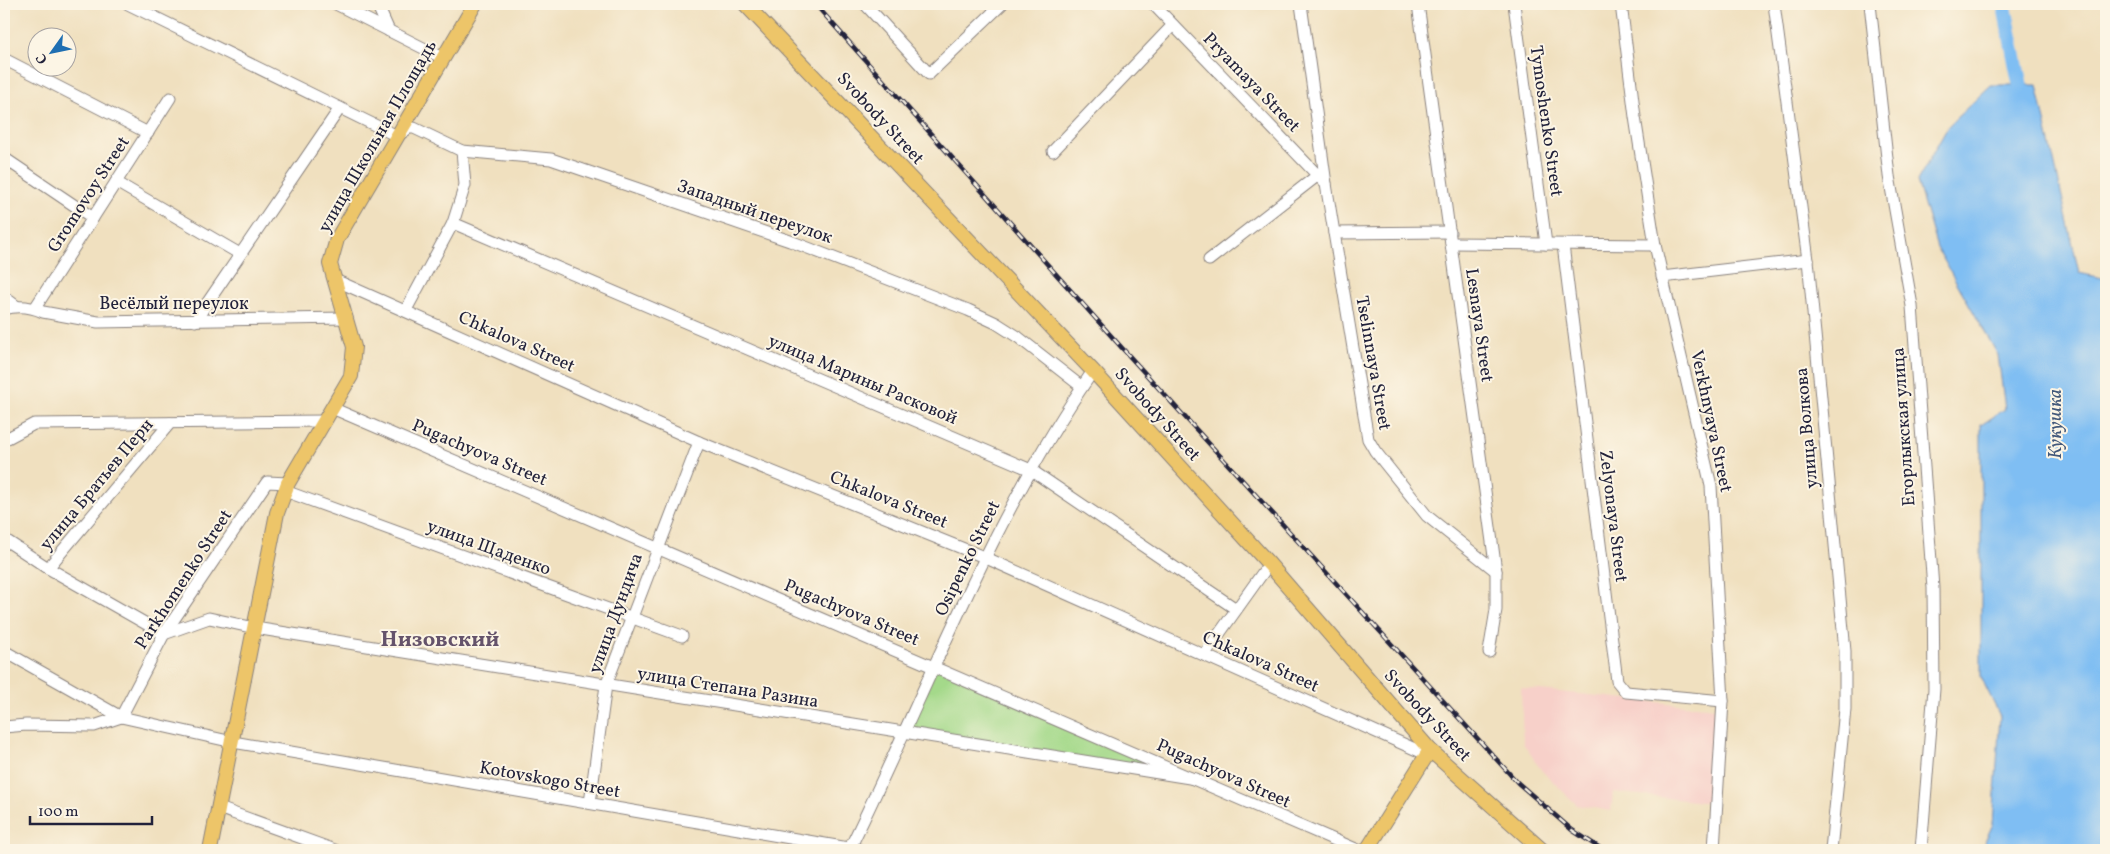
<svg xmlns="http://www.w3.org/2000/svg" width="2110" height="854" font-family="Vollkorn,serif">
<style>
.built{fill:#f7d0c9}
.green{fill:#a4d98a;stroke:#637e62}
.water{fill:#7fbef3;stroke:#507097}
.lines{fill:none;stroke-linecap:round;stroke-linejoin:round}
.river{stroke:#7fbef3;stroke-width:15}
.minor-casing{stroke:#89817d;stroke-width:13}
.major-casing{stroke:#89817d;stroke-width:16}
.minor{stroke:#fff;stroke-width:11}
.major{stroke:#edc569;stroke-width:14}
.rail-casing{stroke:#22223b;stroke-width:4.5}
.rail{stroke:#fcf5e5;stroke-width:2.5;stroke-dasharray:8;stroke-linecap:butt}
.labels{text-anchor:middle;stroke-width:4;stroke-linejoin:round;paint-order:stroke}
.street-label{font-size:18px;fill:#22223b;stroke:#fcf5e5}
.water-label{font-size:19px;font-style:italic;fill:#43597b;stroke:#fcf5e5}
.district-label{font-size:22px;font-weight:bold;fill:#65536b;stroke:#fcf5e5}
</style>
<rect width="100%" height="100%" fill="#fcf5e5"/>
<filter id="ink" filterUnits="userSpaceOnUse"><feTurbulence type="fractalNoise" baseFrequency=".02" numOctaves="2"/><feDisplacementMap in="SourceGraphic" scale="10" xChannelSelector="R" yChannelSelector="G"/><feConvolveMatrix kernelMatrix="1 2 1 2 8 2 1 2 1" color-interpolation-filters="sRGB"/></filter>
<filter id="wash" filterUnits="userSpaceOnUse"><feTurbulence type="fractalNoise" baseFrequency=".0096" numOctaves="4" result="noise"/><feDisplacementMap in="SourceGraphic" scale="20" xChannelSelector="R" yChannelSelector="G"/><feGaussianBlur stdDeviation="1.12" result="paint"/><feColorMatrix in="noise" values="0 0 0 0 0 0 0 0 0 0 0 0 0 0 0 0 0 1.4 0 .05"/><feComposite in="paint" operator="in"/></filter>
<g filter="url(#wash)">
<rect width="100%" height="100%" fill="#f0e0bf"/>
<path class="built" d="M1521,688l194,20 -4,95 -98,-11 -2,19 -34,-6 -35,-34 -19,-28z"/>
<path class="green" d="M936,663l260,116 -292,-46z"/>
<path class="water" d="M1991,85h46l42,188 27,6v571h-125l12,-26 7,-108 -19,-39v-252l24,-16 -7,-54 -61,-107 -20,-67 32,-56z"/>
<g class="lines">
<path class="river" d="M2004,4l20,101"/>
</g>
</g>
<g filter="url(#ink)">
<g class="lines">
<defs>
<g id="minor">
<path d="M128,4l269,132 12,-8h5l48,23 89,8 239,82 178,69 28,13 22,14 64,50"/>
<path d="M336,4l107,54"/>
<path d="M377,4l12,27"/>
<path d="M865,4l64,70 73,-70"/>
<path d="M1153,4l173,180"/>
<path d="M1301,4l25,180 42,255 7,12 52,65 69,55"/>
<path d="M1418,4l78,567v39l-7,42"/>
<path d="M1514,4l32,240"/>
<path d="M1621,4l14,113 20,128 56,241 12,215 -9,149"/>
<path d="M1774,4l34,256 37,391v58l-14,141"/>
<path d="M1870,4l19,172 23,130 21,282 1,101 -13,161"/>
<path d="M4,59l144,74"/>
<path d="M1053,151l120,-126"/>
<path d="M4,158l89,60"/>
<path d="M116,182l124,72"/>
<path d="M453,223l578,247 205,139"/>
<path d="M1334,233l116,-1"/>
<path d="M1451,243l204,2"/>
<path d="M1563,245l54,436 9,11 97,9"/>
<path d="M1209,260l113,-88"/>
<path d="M1662,277l146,-17"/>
<path d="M335,280l364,162 285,115 444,198"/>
<path d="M4,297l12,9"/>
<path d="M35,308l135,-210"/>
<path d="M4,309c14,-4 26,-3 39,3l55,10 249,-4"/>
<path d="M406,310l47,-87 12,-38 -3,-34"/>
<path d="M195,321l145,-213"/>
<path d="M332,408l1026,442"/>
<path d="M4,440l30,-16 290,-3"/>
<path d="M285,491l397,145"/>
<path d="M4,539l44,29 116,66 45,-16 46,10 941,151"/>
<path d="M48,568l122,-145"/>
<path d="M4,651l117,66 112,25 627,108"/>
<path d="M1204,655l65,-91"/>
<path d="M4,727l22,-2 68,1 27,-9 43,-83 103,-152 21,1"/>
<path d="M590,803l16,-118 93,-243"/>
<path d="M219,808l116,42"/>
<path d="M849,850c79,-161 141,-331 244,-479"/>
</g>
<g id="major">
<path d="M745,4l348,367 176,193 161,186 112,100"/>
<path d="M210,850l67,-337 11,-30 63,-107 3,-29 -24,-83 7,-25 138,-235"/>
<path d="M1367,850l63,-100"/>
</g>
</defs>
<use href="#minor" class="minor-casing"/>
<use href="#major" class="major-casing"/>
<use href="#minor" class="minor"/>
<use href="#major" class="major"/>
<defs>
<path id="rail" d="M815,4l307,344 396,435 54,47 31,20"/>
</defs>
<use href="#rail" class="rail-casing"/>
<use href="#rail" class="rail"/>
</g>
</g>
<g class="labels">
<g class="street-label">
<text transform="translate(1252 82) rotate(46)" y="6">Pryamaya Street</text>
<text transform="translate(881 118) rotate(47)" y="6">Svobody Street</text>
<text transform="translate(1547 121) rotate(82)" y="6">Tymoshenko Street</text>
<text transform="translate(377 136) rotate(-60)" y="6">улица Школьная Площадь</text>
<text transform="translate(88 194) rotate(-57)" y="6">Gromovoy Street</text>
<text transform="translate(755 211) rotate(19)" y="6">Западный переулок</text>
<text x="174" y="309">Весёлый переулок</text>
<text transform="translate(1480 325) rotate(82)" y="6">Lesnaya Street</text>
<text transform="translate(517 341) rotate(24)" y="6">Chkalova Street</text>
<text transform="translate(1374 363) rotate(80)" y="6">Tselinnaya Street</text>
<text transform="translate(863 379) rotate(23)" y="6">улица Марины Расковой</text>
<text transform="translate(1158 414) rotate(48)" y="6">Svobody Street</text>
<text transform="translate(1712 421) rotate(78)" y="6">Verkhnyaya Street</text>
<text transform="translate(1903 427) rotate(-94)" y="6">Егорлыкская улица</text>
<text transform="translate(1806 428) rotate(-95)" y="6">улица Волкова</text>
<text transform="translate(480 452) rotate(23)" y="6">Pugachyova Street</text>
<text transform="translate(96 484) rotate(-50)" y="6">улица Братьев Перн</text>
<text transform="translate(889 499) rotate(22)" y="6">Chkalova Street</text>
<text transform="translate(1614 516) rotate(83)" y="6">Zelyonaya Street</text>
<text transform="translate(489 547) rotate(20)" y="6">улица Щаденко</text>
<text transform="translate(967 558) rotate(-64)" y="6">Osipenko Street</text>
<text transform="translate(183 579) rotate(-57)" y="6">Parkhomenko Street</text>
<text transform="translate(852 612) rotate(23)" y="6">Pugachyova Street</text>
<text transform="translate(615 613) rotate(-70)" y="6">улица Дундича</text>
<text transform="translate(1261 661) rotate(24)" y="6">Chkalova Street</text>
<text transform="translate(728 687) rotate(9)" y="6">улица Степана Разина</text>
<text transform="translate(1428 715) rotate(47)" y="6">Svobody Street</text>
<text transform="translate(1224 773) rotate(24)" y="6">Pugachyova Street</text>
<text transform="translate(550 779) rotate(10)" y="6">Kotovskogo Street</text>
</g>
<g class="water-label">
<text transform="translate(2054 424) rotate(-90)" y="7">Кукушка</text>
</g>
<g class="district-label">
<text x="440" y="646">Низовский</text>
</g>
</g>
<rect width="2110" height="854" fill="none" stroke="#fcf5e5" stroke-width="20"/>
<g transform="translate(52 52) rotate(237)"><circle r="24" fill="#fcf5e5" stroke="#a5a1a1"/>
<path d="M0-4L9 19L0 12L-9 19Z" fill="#1f6fb2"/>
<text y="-8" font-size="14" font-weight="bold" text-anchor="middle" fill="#22223b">С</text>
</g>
<path d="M30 816v8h122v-8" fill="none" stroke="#22223b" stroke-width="2.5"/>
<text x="38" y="816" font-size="15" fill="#22223b" stroke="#fcf5e5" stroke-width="4" paint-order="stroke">100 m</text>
</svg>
